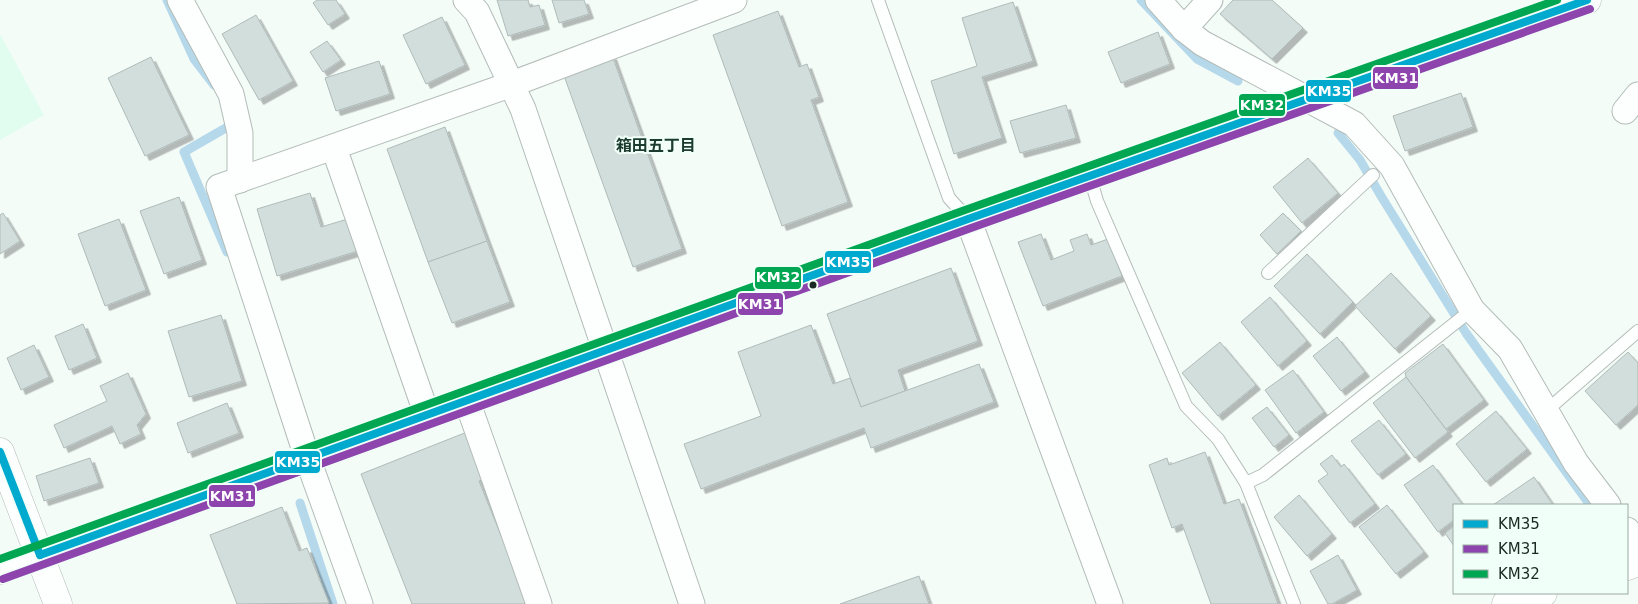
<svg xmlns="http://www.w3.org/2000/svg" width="1638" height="604" font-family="'DejaVu Sans','Noto Sans JP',sans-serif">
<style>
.built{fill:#e0fdf0}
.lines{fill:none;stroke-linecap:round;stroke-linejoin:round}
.stream{stroke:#b5d8ea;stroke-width:9}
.building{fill:#d2dedc;stroke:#afbbb9;filter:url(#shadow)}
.lane-casing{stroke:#b3bcb8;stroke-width:14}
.street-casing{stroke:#b3bcb8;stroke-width:27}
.secondary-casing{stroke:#b3bcb8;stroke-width:29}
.lane{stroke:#fdfffe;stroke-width:12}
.street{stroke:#fdfffe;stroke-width:25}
.secondary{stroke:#fdfffe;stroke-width:28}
.bus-1-casing{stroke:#f1fff9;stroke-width:11}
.bus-2-casing{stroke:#f1fff9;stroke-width:11}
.bus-3-casing{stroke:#f1fff9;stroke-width:11}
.bus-1{stroke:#00a9ce;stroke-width:8}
.bus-2{stroke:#8e44ad;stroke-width:8}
.bus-3{stroke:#00a651;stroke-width:8}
.bus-dot{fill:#1b2923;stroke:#f1fff9;stroke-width:2}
.labels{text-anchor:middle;stroke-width:4;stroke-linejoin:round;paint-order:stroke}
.neighbourhood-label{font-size:16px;font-weight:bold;fill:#1c3b2f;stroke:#f1fff9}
.line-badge{stroke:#f1fff9;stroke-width:2}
.badge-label{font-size:14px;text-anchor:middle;font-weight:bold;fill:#fff}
</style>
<defs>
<filter id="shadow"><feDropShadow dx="4.5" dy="4.5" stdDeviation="0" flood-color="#0004"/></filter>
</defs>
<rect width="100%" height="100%" fill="#f4fcf8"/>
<path class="built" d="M0,34l44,81 -44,25z"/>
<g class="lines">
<g class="stream">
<path d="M167,0l27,59 20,26"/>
<path d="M1141,0l56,59 41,22"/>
<path d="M1338,133l22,27 21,36 85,137 124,172"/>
<path d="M227,252l-43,-100 47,-27 -2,-5"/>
<path d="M300,503l33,101"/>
</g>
</g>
<g class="building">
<path d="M317,0h19l9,14 -17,11 -15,-22z"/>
<path d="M497,0h31l2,7 9,-2 6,20 -37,11z"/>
<path d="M552,0h32l5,14 -30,9z"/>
<path d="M1233,0h39l31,28 -31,31 -52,-45z"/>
<path d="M1013,2l20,59 -51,16 20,61 -48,16 -23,-73 46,-15 -15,-48z"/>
<path d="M778,11l21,56 8,-3 12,33 -8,3 37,102 -66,24 -69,-191z"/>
<path d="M256,15l37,66 -34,19 -37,-66z"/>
<path d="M442,17l23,48 -39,19 -23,-49z"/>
<path d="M1158,32l12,32 -49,19 -13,-31z"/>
<path d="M327,41l14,19 -18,12 -13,-20z"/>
<path d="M612,55l70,194 -49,18 -70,-194z"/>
<path d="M151,57l38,78 -44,21 -37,-78z"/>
<path d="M379,61l11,33 -54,17 -11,-33z"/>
<path d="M1461,93l12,34 -68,24 -12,-35z"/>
<path d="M1066,105l10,33 -56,15 -10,-32z"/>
<path d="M445,127l42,114 -59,21 -41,-113z"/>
<path d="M1308,158l30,35 -36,30 -29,-36z"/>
<path d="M310,193l11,34 30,-9 10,32 -84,26 -20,-67z"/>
<path d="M179,197l23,63 -38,14 -24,-63z"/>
<path d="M3,213l17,28 -20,13v-39z"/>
<path d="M1283,213l18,18 -24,23 -17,-19z"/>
<path d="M119,219l27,71 -41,16 -27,-72z"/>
<path d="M1041,234l10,26 23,-9 -4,-11 17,-6 4,11 17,-6 14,37 -79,30 -25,-64z"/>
<path d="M487,241l23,61 -58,21 -24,-61z"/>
<path d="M1307,254l46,48 -33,32 -46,-48z"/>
<path d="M951,268l27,73 -80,29 7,21 -44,16 -34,-93z"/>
<path d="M1391,273l40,43 -36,33 -40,-43z"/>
<path d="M1270,297l37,44 -29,25 -37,-44z"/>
<path d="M221,315l21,66 -53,16 -21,-66z"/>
<path d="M83,324l14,34 -28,12 -14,-34z"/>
<path d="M811,325l22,59 17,-6 11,29 118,-43 15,38 -123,46 -7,-20 -163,61 -17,-45 77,-28 -23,-64z"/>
<path d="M1337,337l28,35 -24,19 -28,-35z"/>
<path d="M1220,342l36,43 -38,31 -36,-43z"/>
<path d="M1443,344l41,56 -38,29 -40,-52 -1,-4z"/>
<path d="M34,345l15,32 -28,13 -14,-32z"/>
<path d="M1628,352l10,11v42l-22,20 -31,-34z"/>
<path d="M1293,370l31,42 -28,21 -31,-43z"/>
<path d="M128,373l18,41 -9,11 4,9 -21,10 -8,-18 -48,22 -10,-23 53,-24 -7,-15z"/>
<path d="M1406,377l42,55 -33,26 -42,-55z"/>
<path d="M227,403l12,30 -51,20 -11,-30z"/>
<path d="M1267,407l22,28 -15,12 -22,-29z"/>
<path d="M1496,411l31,38 -41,33 -30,-38z"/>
<path d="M1379,420l27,34 -28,21 -27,-34z"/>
<path d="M472,430l19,47 -12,4 49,121 -4,2h-112l-51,-130z"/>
<path d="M1205,452l19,52 15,-5 39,105h-67l-29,-80 -10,4 -23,-63 18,-7 2,7z"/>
<path d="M1332,455l9,12 3,-3 31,40 -25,19 -32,-42 10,-7 -8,-10z"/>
<path d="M90,458l9,25 -55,18 -8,-25z"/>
<path d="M1433,465l30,40h-9v15l-16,12 -34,-47z"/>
<path d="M1534,477l19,28h-60z"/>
<path d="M1299,495l33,39 -25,22 -33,-39z"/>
<path d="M1387,505l37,47 -28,22 -37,-47z"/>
<path d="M282,507l17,44 8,-3 22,55 -92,1 -27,-69z"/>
<path d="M1454,526v20l-9,-13z"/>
<path d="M1338,555l19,35 -25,14h-4l-18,-33z"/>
<path d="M919,576l10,28h-89z"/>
</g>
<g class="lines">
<defs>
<g id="lane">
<path d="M878,0l71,198 19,21"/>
<path d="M1090,177l7,24 89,205 32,33 28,44 48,121"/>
<path d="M1268,273l105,-98"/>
<path d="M1546,411l92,-80"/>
<path d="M1246,483l17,-8 206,-163"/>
</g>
<g id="street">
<path d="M180,0l51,94 9,39v47"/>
<path d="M466,0l11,12 46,97 169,495"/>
<path d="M1158,0l26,29 18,14 152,81 38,42 80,144 38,39 66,114 32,42"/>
<path d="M1184,29l26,-29"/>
<path d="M1625,111l13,-16"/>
<path d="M334,148l93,267"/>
<path d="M968,219l142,385"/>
<path d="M467,401l72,203"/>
<path d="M1627,530l11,15"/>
<path d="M360,604l-53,-147 -88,-270 293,-103 222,-84"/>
</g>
<g id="secondary">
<path d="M0,452l58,152"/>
<path d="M1627,566l11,-4"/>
<path d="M0,570l968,-351 619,-219"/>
<path d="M1506,604l37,-11"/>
</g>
</defs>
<use href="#lane" class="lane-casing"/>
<use href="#street" class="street-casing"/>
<use href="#secondary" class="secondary-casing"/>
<use href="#lane" class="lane"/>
<use href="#street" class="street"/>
<use href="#secondary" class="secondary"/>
<defs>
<g id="bus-1">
<path d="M0,452l40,103"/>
<path d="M40,555l928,-336 619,-219"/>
</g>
<path id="bus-2" d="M3,579l968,-351 619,-219"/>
<path id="bus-3" d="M0,559l965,-349 592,-210"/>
</defs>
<use href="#bus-1" class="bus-1-casing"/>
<use href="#bus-2" class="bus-2-casing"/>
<use href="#bus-3" class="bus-3-casing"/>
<use href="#bus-1" class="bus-1"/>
<use href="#bus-2" class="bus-2"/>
<use href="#bus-3" class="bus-3"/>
</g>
<circle class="bus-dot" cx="813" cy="285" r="4.5"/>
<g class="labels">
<g class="neighbourhood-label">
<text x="656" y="151">箱田五丁目</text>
</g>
</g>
<g class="line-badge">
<rect x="1372" y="66" width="47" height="24" rx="5" fill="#8e44ad"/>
<rect x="1305" y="79" width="47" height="24" rx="5" fill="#00a9ce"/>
<rect x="1238" y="93" width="48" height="24" rx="5" fill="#00a651"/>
<rect x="824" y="250" width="48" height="24" rx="5" fill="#00a9ce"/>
<rect x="754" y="266" width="48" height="24" rx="5" fill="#00a651"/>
<rect x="737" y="292" width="47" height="24" rx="5" fill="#8e44ad"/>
<rect x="274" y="450" width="47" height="24" rx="5" fill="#00a9ce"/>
<rect x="208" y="484" width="48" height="24" rx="5" fill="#8e44ad"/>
</g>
<g class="badge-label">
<text x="1396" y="83">KM31</text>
<text x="1329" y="96">KM35</text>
<text x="1262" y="110">KM32</text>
<text x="848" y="267">KM35</text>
<text x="778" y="282">KM32</text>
<text x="760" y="309">KM31</text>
<text x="298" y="467">KM35</text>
<text x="232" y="501">KM31</text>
</g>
<rect x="1453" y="504" width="175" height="90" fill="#f1fff9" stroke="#9ba9a3"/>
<rect x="1463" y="520" width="25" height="8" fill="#00a9ce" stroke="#9ba9a3"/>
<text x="1498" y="529" font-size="15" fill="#1b2923">KM35</text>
<rect x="1463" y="545" width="25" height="8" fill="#8e44ad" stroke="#9ba9a3"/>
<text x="1498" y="554" font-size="15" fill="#1b2923">KM31</text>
<rect x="1463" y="570" width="25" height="8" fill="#00a651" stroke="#9ba9a3"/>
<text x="1498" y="579" font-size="15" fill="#1b2923">KM32</text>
</svg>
